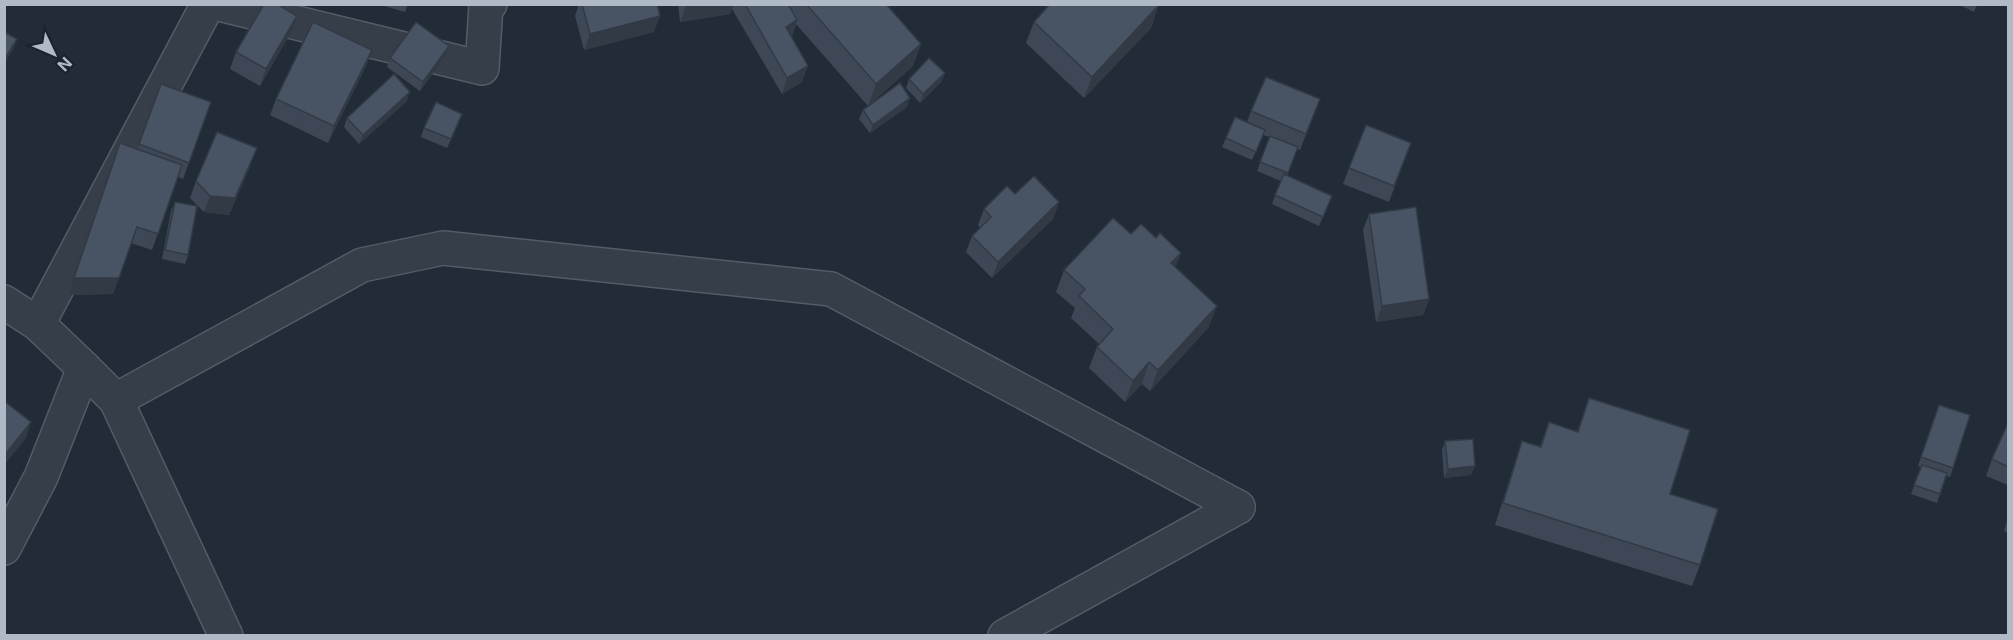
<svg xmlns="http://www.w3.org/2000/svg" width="2013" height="640" font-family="Inter,sans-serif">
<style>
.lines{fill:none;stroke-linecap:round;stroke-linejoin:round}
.minor-casing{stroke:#535c67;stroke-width:36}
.minor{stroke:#353e49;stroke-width:33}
.wall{fill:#3e4755}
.shaded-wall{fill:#323a45}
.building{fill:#485363;stroke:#323a45;stroke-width:1.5}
</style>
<rect width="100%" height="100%" fill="#222c39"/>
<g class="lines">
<defs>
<g id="minor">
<path d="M219,4l263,64 4,-63 4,-1"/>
<path d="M4,302l34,22 46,44 -43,109 -37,71"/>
<path d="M38,324l170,-320"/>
<path d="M84,368l32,32 246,-135 81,-17 388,41 407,218"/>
<path d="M116,400l110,236"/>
<path d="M1005,636l233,-129"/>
</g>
</defs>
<use href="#minor" class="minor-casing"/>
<use href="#minor" class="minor"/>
</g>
<g class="wall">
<path d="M377,4h31l-3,8z"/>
<path d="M579,4h78l-3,28 -70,18 -9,-34z"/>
<path d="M678,4h55l-3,10 -50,8z"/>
<path d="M733,4h153l35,40 -8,22 -45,40 -72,-82 -4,12 10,46 -20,12 -50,-85z"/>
<path d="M1047,4h110l1,2 -7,22 -67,70 -58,-55 8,-21 14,-15 -2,-1z"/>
<path d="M1958,4h19l-3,8z"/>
<path d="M291,32l-31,54 -30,-17 6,-17z"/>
<path d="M449,46l-3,9 -26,36 -33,-24 3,-9z"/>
<path d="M372,50l-6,16 -38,77 -58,-28 6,-16z"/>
<path d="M945,73l-4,9 -21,21 -14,-15 3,-9z"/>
<path d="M161,84l50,18 -28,77 -5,-2 -26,73 -21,-7 -18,51 -45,1 52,-152 17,6z"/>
<path d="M1320,99l-20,51 -3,-1 -10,27 45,20 -13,30 -47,-22 9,-23 -24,-10 13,-34 -7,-2 -11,25 -30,-13 4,-9 21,-16 4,-11z"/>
<path d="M407,101l-48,43 -15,-17 3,-9z"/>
<path d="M907,107l-37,26 -11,-14 4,-9z"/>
<path d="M459,123l-12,25 -26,-11 3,-9z"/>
<path d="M1411,143l-22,59 -46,-18 6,-16z"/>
<path d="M251,164l-22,51 -25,-3 -14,-14 6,-17z"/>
<path d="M175,202l13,53 -3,9 -23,-5 9,-48z"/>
<path d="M1059,202l-6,17 -61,59 -26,-26 6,-16 8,-8 -2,-3 6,-16z"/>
<path d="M1369,214l60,85 -6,16 -47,7 -13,-92z"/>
<path d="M1131,234l25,4 25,15 -6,15 34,59 -59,64 -8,-7 -17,18 -36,-34 8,-21 2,-3 -28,-26 4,-10 -19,-16 8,-22z"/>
<path d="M1589,398l81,96 30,71 -8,21 -197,-61 20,-63 7,-21 18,5 9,-24 28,10z"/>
<path d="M1939,405l14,63 -3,9 -4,-1 -9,27 -26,-9 10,-27 -3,-1z"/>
<path d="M2008,423v62l-22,-9 6,-17z"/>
<path d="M1445,441l30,25 -4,9 -27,3 -2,-28z"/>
<path d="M2008,517v16l-4,-2z"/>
</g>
<g class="shaded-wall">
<path d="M693,4h40l-3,10 -50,8 6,-16z"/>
<path d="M1158,6l-7,22 -67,70 8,-21z"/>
<path d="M297,16l-6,16 -31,54 6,-17z"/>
<path d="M660,16l-6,16 -70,18 6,-16z"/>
<path d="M797,20l-6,17 -5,-10z"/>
<path d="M17,39l-3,9 -10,16v-4z"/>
<path d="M921,44l-8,22 -45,40 8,-22z"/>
<path d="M449,46l-3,9 -26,36 3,-9z"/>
<path d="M372,50l-6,16 -38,77 6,-17z"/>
<path d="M808,66l-6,16 -20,12 5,-16z"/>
<path d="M945,73l-4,9 -21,21 3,-9z"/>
<path d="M410,92l-3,9 -48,43 4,-9z"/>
<path d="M910,98l-3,9 -37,26 3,-8z"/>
<path d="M1320,99l-6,17 -14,34 6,-16z"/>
<path d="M257,148l-28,67 -25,-3 6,-16z"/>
<path d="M1059,202l-6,17 -61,59 6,-16z"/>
<path d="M1181,253l-8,21 -2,-11z"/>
<path d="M74,278h45l-6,16 -45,1z"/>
<path d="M1429,299l-6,16 -47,7 6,-16z"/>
<path d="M1217,306l-8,21 -59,64 8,-21z"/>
<path d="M1149,362l-7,22 -17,18 8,-21z"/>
<path d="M31,422l-5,16 -22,27v-9z"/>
<path d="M1475,466l-4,9 -27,3 4,-9z"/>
</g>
<g class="building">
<path d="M264,4h13l20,12 -31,53 -30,-17z"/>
<path d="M582,4h75l3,12 -70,18z"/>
<path d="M745,4h43l9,16 -11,7 22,39 -21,12z"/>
<path d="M806,4h80l35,40 -45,40z"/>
<path d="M1050,4h107l1,2 -66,71 -58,-55z"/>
<path d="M313,22l59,28 -38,76 -58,-27z"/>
<path d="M416,22l33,24 -26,36 -33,-24z"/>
<path d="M4,32l13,7 -13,21z"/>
<path d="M929,58l16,15 -22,21 -14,-15z"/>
<path d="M394,74l16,18 -47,43 -16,-17z"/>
<path d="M1266,77l54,22 -14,35 -55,-23z"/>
<path d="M900,83l10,15 -37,27 -10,-15z"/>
<path d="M161,84l50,18 -22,61 -50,-19z"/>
<path d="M436,102l26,12 -11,25 -27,-11z"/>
<path d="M1235,117l30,13 -9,22 -30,-14z"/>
<path d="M1366,125l45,18 -17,43 -45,-18z"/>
<path d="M217,132l40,16 -22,50 -25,-2 -14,-15z"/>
<path d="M1270,136l28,11 -10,26 -28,-11z"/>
<path d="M120,143l62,22 -24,69 -21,-7 -18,51h-45z"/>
<path d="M1284,174l48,22 -9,21 -48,-22z"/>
<path d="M1034,176l25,26 -61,60 -26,-26 19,-19 -7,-8 23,-23 8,8z"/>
<path d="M175,202l22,4 -9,49 -23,-5z"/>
<path d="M1416,207l13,92 -47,7 -13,-92z"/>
<path d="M1113,218l18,16 10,-10 15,14 4,-5 21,20 -10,10 46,43 -59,64 -9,-8 -16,19 -36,-34 16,-18 -34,-33 6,-7 -21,-19z"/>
<path d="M1589,398l101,32 -20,64 48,15 -18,56 -197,-62 19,-62 19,6 8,-25 29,10z"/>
<path d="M4,401l27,21 -27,34z"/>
<path d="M1939,405l31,10 -17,53 -32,-11z"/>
<path d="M2008,423v44l-16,-8z"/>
<path d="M1473,439l2,27 -27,3 -3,-28z"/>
<path d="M1922,465l25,8 -7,21 -26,-9z"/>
</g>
<rect width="2013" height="640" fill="none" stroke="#b0b9c6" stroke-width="12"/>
<g transform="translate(54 54) rotate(134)" stroke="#1b232e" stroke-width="4.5" paint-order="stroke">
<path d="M0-4.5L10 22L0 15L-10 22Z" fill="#b0b9c6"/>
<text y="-9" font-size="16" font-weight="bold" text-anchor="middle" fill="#b0b9c6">N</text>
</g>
</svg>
